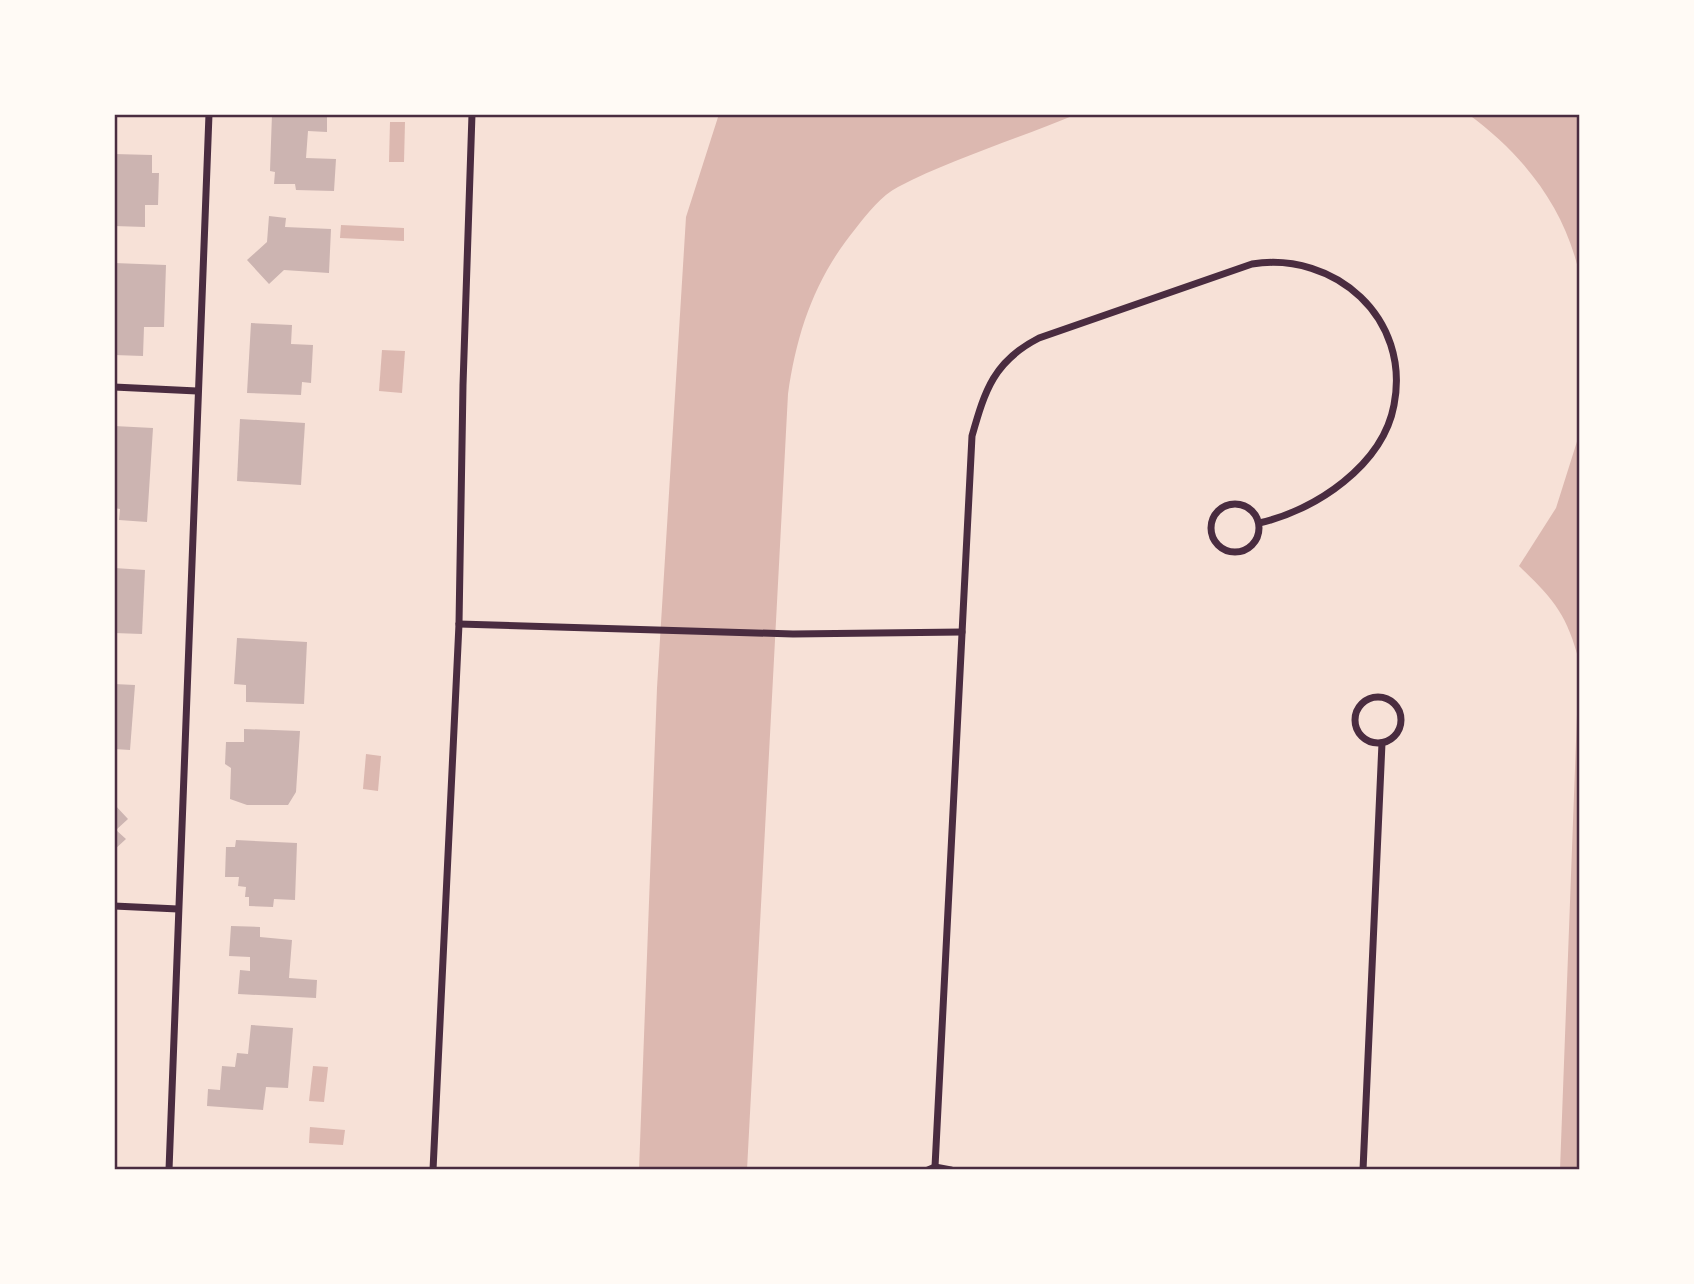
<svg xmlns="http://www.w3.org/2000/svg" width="1694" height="1284" font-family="Manrope,sans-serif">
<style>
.water{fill:#dcb8b0}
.building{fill:#ccb4b1}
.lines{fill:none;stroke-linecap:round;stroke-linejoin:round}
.minor{stroke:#4a2c40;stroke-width:7}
.neatline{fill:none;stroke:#4a2c40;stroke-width:2.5}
</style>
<rect width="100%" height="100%" fill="#f7e1d7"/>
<g class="water">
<path d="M719,114h358c-57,24 -125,45 -179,73 -16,8 -31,27 -42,41 -41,50 -59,103 -68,166l-41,776h-108l18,-482 29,-471z"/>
<path d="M1468,114h112v163c-14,-68 -56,-122 -112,-163z"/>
<path d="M390,122h15l-1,40h-15z"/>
<path d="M341,225l63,3v13l-64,-3z"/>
<path d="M382,350l23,1 -3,42 -23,-2z"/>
<path d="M1580,432v738h-20l19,-509c-12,-47 -26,-62 -60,-95l37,-58z"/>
<path d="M366,754l15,2 -3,35 -15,-2z"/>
<path d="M313,1066l15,1 -4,35 -15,-1z"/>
<path d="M310,1127l35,3 -2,15 -34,-2z"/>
</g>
<g class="building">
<path d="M272,114h55v18l-19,-1 -2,27 30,1 -2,32 -38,-1 -1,-6h-21l1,-12 -5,-1z"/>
<path d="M114,154l38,1v18h7l-1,32h-13v22l-31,-1z"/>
<path d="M269,216l17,2 -1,9 46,2 -2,44 -45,-3 -15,14 -22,-24 20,-18z"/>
<path d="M114,263l52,2 -2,62h-20l-1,29 -29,-1z"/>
<path d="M251,323l41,2 -1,19 22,1 -2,38 -9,-1 -1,13 -54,-2z"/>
<path d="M240,419l65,4 -4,62 -64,-4z"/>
<path d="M114,426l39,2 -6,94 -28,-2 1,-11 -6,-1z"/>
<path d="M114,568l31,2 -3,64 -28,-1z"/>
<path d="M237,638l70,4 -3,62 -58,-2v-17l-12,-1z"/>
<path d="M114,684l21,1 -5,65 -16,-1z"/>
<path d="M244,729l56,2 -4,61 -8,13h-41l-17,-6 1,-31 -6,-4 1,-22h18z"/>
<path d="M114,804l14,15 -12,11 10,9 -12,11z"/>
<path d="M236,840l61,3 -2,57 -21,-1 -1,8 -24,-1v-9h-4l1,-10 -8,-1 1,-9h-14l1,-30h9z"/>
<path d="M231,926l29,1v10l32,3 -3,38 28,2 -1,18 -78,-4 2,-24 10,1v-14l-21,-1z"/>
<path d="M251,1025l42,3 -5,60 -22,-1 -3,23 -56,-4 1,-17 12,1 2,-24 13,1 2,-14 11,1z"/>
</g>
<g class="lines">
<g class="minor">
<path d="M114,387l83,4"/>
<circle cx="1235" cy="528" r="24"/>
<path d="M459,624l334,10 169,-2"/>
<circle cx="1378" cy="720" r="23"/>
<path d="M114,906l64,3"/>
<path d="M935,1167l37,-731c13,-46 22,-75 67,-98l213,-74c83,-13 159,54 142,141 -11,60 -79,106 -135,118"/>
<path d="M169,1170l40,-1056"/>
<path d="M433,1170l26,-546 4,-239 9,-271"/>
<path d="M928,1170l7,-3 16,3"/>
<path d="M1363,1170l19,-427"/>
</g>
</g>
<rect width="1694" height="1284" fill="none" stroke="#fffaf5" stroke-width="231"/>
<rect x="116" y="116" width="1462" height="1052" class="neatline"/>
</svg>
